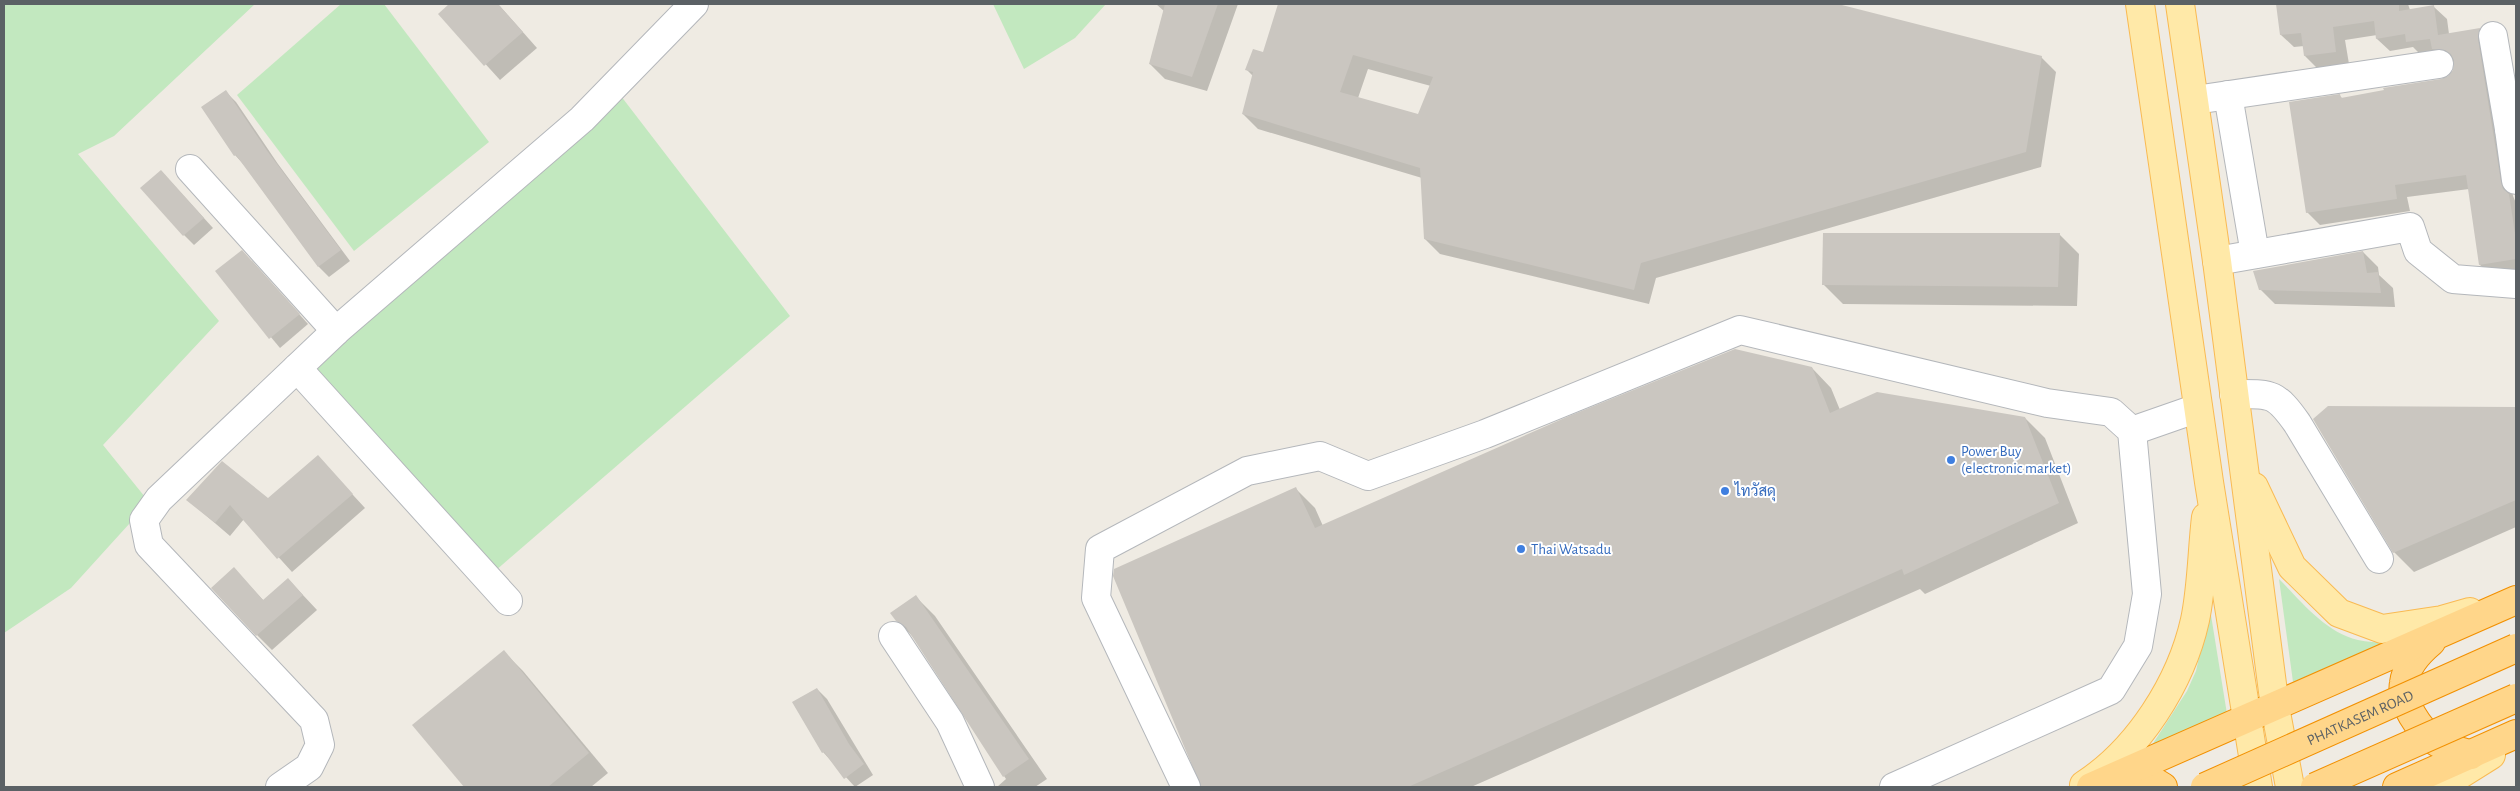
<svg xmlns="http://www.w3.org/2000/svg" width="2520" height="791" font-family="'Alegreya Sans',Sarabun,sans-serif">
<style>
.green{fill:#c2e8bf}
.shadow{fill:#0003;fill-rule:evenodd}
.building{fill:#cac6c0;fill-rule:evenodd}
.lines{fill:none;stroke-linecap:round;stroke-linejoin:round}
.minor-casing{stroke:#b4b7bb;stroke-width:30}
.major-casing{stroke:#f9ba53;stroke-width:30}
.highway-casing{stroke:#f29000;stroke-width:30}
.minor{stroke:#fff;stroke-width:28}
.major{stroke:#ffe9a8;stroke-width:28}
.highway{stroke:#ffd68a;stroke-width:28}
.highway-bridge-casing{stroke:#f29000;stroke-width:30;stroke-linecap:butt}
.highway-bridge{stroke:#ffd68a;stroke-width:28}
.shop-dot{fill:#3f7fe0;stroke:#fff;stroke-width:2}
.labels{text-anchor:middle;stroke-width:4;stroke-linejoin:round;paint-order:stroke}
.shop-label{font-size:15px;fill:#366cbe;stroke:#fff;text-anchor:start}
.street-label{font-size:15px;fill:#5b6165;stroke:#fff}
</style>
<rect width="100%" height="100%" fill="#efebe3"/>
<g class="green">
<path d="M4,4h251l-141,132 -36,18 141,167 -116,124 46,57 -78,86 -67,45z"/>
<path d="M341,4h43l105,138 -135,109 -117,-156z"/>
<path d="M993,4h113l-31,34 -51,31z"/>
<path d="M614,87l176,229 -303,262 -190,-210z"/>
<path d="M2279,579c23,23 46,53 79,61 9,2 19,2 28,3l-93,39z"/>
<path d="M2210,609l17,105 -75,31 35,-54 9,-20z"/>
</g>
<g class="shadow">
<path d="M451,4h47l39,44 -37,32 -60,-66z"/>
<path d="M1156,4h82l-31,87 -42,-12 -15,-15 14,-53z"/>
<path d="M1279,4h554l208,53 15,15 -15,95 -385,111 -7,26 -209,-50 -15,-15 -3,-61 -164,-49 -15,-15 10,-38 -6,-6 17,-16zM1368,69l63,17 -12,29 -61,-17z"/>
<path d="M2277,4h131l2,6 24,-3 13,12 2,15 31,-5 13,12 -3,11 23,144 3,7v70l-23,4 -13,-12 -11,-76 -62,8 3,14 -90,14 -13,-13 33,-116 3,3 99,-18 8,-4 5,-7 1,-8 -10,-1 -26,-7 -7,-7 -23,4 -13,-12v-4l-32,5 4,24 -31,5 -13,-13 -1,-10 -10,1 -13,-12z"/>
<path d="M226,92l10,10 42,62 72,97 -21,16 -10,-10 -74,-101 -10,-11 -32,-48z"/>
<path d="M161,171l52,57 -19,17 -10,-10z"/>
<path d="M2059,234l20,20 -2,52 -234,-2 -20,-20z"/>
<path d="M2363,252l15,15 1,8 14,13 2,19 -120,-3 -15,-15z"/>
<path d="M252,261l56,63 -28,24 -64,-77z"/>
<path d="M1812,368l19,20 9,22 185,8 20,20 33,85 -153,71 -5,-5 -449,198h-268l-88,-211 181,-87 19,19 8,18z"/>
<path d="M2328,407l188,1v119l-102,45 -20,-20z"/>
<path d="M318,457l47,51 -73,64 -48,-53 -14,17 -42,-36h80z"/>
<path d="M234,569l30,32 24,-22 29,31 -45,40 -15,-15z"/>
<path d="M916,597l19,19 112,163 -12,8h-38l9,-8 -92,-141 -17,-18z"/>
<path d="M504,652l19,19 85,102 -17,14h-125l-52,-62z"/>
<path d="M817,689l10,10 46,76 -18,12 -32,-35z"/>
</g>
<g class="building">
<path d="M449,4h49l25,28 -39,34 -46,-52z"/>
<path d="M1165,4h53l-26,73 -43,-13z"/>
<path d="M1278,4h560l204,52 -16,96 -385,111 -7,27 -210,-51 -4,-71 -178,-54 11,-42 -8,-2 8,-21 10,3zM1353,55l80,22 -15,37 -78,-22z"/>
<path d="M2276,4h123v7l35,-6 4,30 42,-7 -2,11 23,143 2,7 6,5 7,46v19l-37,6 -13,-90 -71,10 2,14 -91,14 -17,-111 51,-8 1,4 43,-8 -1,-2 58,-9 7,-3 5,-6 1,-9 -3,-7 -6,-4 -13,-1 -2,-10 -24,3 -1,-8 -29,5 -2,-18 -41,6 3,25 -32,4 -3,-23 -21,2z"/>
<path d="M226,90l42,62 73,98 -23,17 -82,-112 -2,1 -33,-49z"/>
<path d="M161,170l43,48 -21,18 -43,-48z"/>
<path d="M1823,233h237l-2,54 -236,-2z"/>
<path d="M242,250l58,64 -31,25 -54,-68z"/>
<path d="M2363,251l4,22 11,-1 3,21 -122,-3 -6,-19z"/>
<path d="M1735,349l77,18 18,46 47,-21 148,25 34,86 -155,72 -2,-6 -494,218h-207l-88,-211 1,-7 182,-82 19,41 254,-112z"/>
<path d="M2328,406l188,1v93l-123,53 -80,-134z"/>
<path d="M318,455l35,39 -76,65 -47,-54 -15,18 -29,-23 36,-39 46,37z"/>
<path d="M234,567l29,33 25,-22 15,17 -47,41 -45,-48z"/>
<path d="M916,595l113,164 -26,18 -97,-150 -10,-6 -6,-8z"/>
<path d="M504,650l85,103 -41,34h-84l-52,-62z"/>
<path d="M817,688l32,56 15,20 -20,15 -20,-27 -2,1 -30,-51z"/>
</g>
<g class="lines">
<defs>
<g id="minor">
<path d="M2493,36l16,93"/>
<path d="M2228,95l27,159"/>
<path d="M2195,100l244,-36"/>
<path d="M2516,126l-7,3 7,51"/>
<path d="M190,169l146,162"/>
<path d="M2217,261l193,-34 8,24 35,28 63,5"/>
<path d="M297,368l211,233"/>
<path d="M2234,394c37,0 41,-2 63,29l82,136"/>
<path d="M2132,431l66,-23"/>
<path d="M893,636l57,86 30,65"/>
<path d="M280,787l29,-20 11,-22 -6,-25 -165,-175 -5,-25 15,-21 177,-168 246,-212 112,-115"/>
<path d="M1186,787l-90,-189 4,-49 147,-78 73,-15 48,20 117,-42 255,-104 307,73 64,9 21,19 15,163 -9,52 -27,44 -217,97"/>
</g>
<g id="major">
<path d="M2140,4l69,478 49,305"/>
<path d="M2180,4l37,257 58,446 15,80"/>
<path d="M2254,487l38,80 47,46 43,16 60,-9 28,-8"/>
<path d="M2084,785c54,-35 97,-102 111,-165 7,-33 7,-69 11,-103"/>
<path d="M2440,787l51,-32"/>
</g>
<g id="highway">
<path d="M2431,642c-12,10 -25,24 -27,41 -4,19 16,48 31,58 10,7 25,10 36,14"/>
<path d="M2123,774l22,2 18,11"/>
<path d="M2091,787l425,-187"/>
<path d="M2397,787l119,-53"/>
</g>
</defs>
<use href="#minor" class="minor-casing"/>
<use href="#major" class="major-casing"/>
<use href="#highway" class="highway-casing"/>
<use href="#minor" class="minor"/>
<use href="#major" class="major"/>
<use href="#highway" class="highway"/>
<defs>
<g id="highway-bridge">
<path id="s1" d="M2205,787l311,-139"/>
<path d="M2315,787l201,-89"/>
</g>
</defs>
<use href="#highway-bridge" class="highway-bridge-casing"/>
<use href="#highway-bridge" class="highway-bridge"/>
</g>
<g class="shop-dot">
<circle cx="1951" cy="460" r="5"/>
<circle cx="1725" cy="491" r="5"/>
<circle cx="1521" cy="549" r="5"/>
</g>
<g class="labels">
<g class="shop-label">
<text x="1961" y="456">Power Buy<tspan x="1961" dy="17">(electronic market)</tspan></text>
<text x="1735" y="496">ไทวัสดุ</text>
<text x="1531" y="554">Thai Watsadu</text>
</g>
<g class="street-label">
<text dy="5" stroke="none"><textPath href="#s1" startOffset="170">PHATKASEM ROAD</textPath></text>
</g>
</g>
<rect width="2520" height="791" fill="none" stroke="#5b6165" stroke-width="10"/>
</svg>
